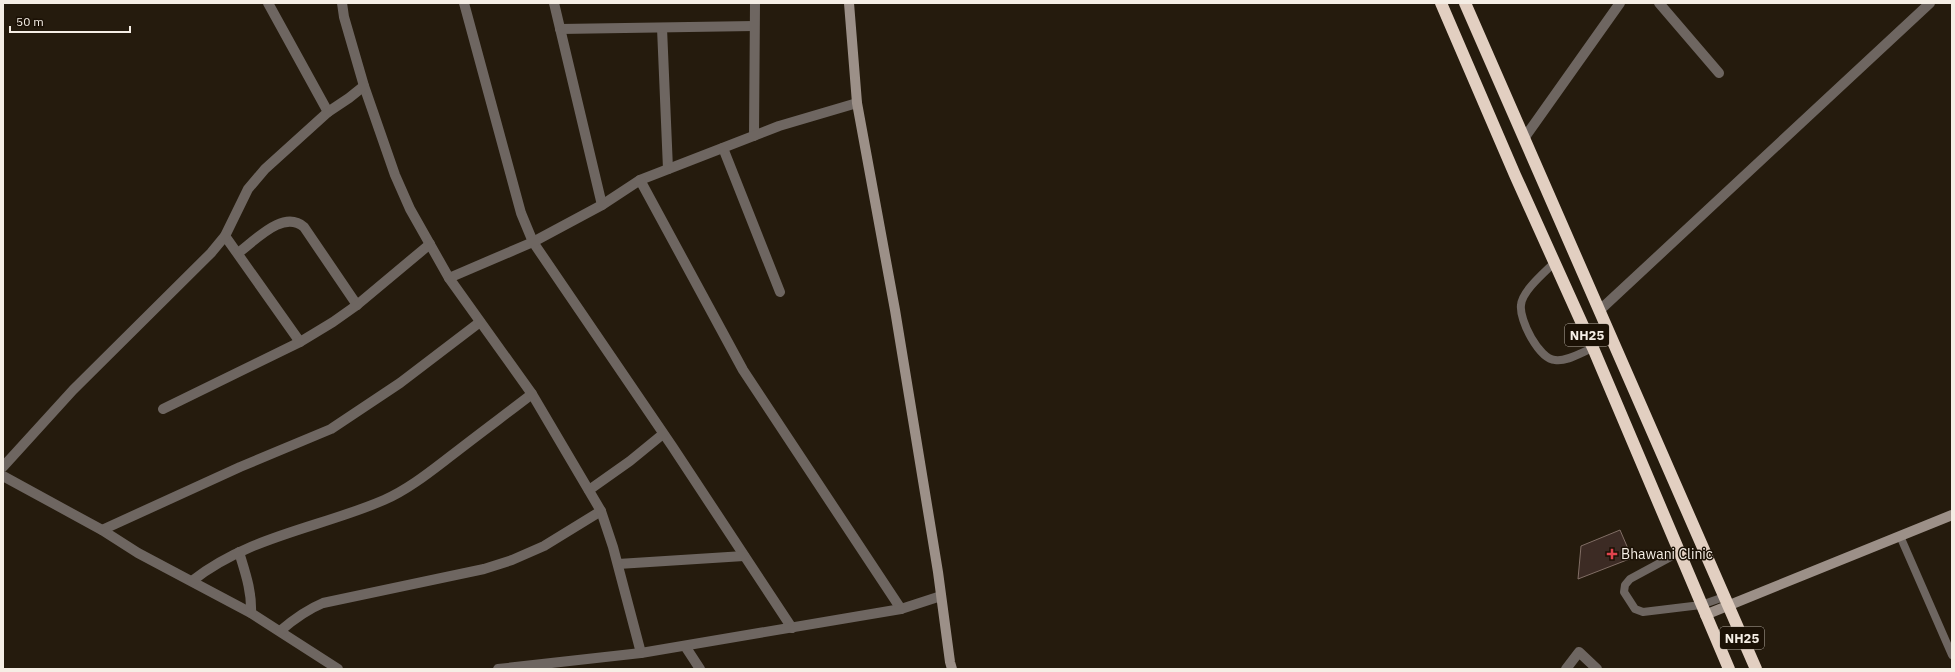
<svg xmlns="http://www.w3.org/2000/svg" width="1955" height="672" font-family="'IBM Plex Sans',sans-serif">
<style>
.building{fill:#3c2b24;stroke:#816e65}
.lines{fill:none;stroke-linecap:round;stroke-linejoin:round}
.lane{stroke:#6e6661;stroke-width:8}
.street{stroke:#6e6661;stroke-width:10}
.secondary{stroke:#9c9088;stroke-width:10}
.highway{stroke:#e2cfc1;stroke-width:12}
.health-dot{fill:#e0444e;stroke:#1b1105;stroke-width:1.5}
.labels{text-anchor:middle;stroke-width:3;stroke-linejoin:round;paint-order:stroke}
.shield{fill:#1b1105;stroke:#b4aca2;stroke-width:1}
.shield-label{font-size:13px;font-weight:bold;fill:#f5eee5}
.poi-label{font-size:14px;fill:#f5eee5;stroke:#1b1105;text-anchor:start}
</style>
<rect width="100%" height="100%" fill="#251b0d"/>
<path class="building" d="M1620,530l12,28 -54,21 3,-33z"/>
<g class="lines">
<g class="lane">
<path d="M1555,262c-10,10 -33,29 -34,43 -2,15 18,54 34,55 12,2 27,-8 38,-12"/>
<path d="M1900,536l52,119"/>
<path d="M1680,552l-50,27 -5,6 -1,7 11,17 8,3 58,-7 23,-8"/>
</g>
<g class="street">
<path d="M268,3l60,109"/>
<path d="M342,3l2,14 20,69 31,89 15,34 39,69"/>
<path d="M464,3l57,210 12,29 139,204 120,182"/>
<path d="M554,3l48,202"/>
<path d="M1659,3l60,70"/>
<path d="M662,28l6,141"/>
<path d="M560,29l194,-3"/>
<path d="M754,136l1,-133"/>
<path d="M1525,137l95,-134"/>
<path d="M723,148l57,144"/>
<path d="M640,180l139,-54 78,-23"/>
<path d="M225,236l75,106"/>
<path d="M238,253c17,-12 45,-44 66,-26l53,78"/>
<path d="M1600,310l330,-307"/>
<path d="M163,409l137,-67 33,-20 24,-17 73,-61"/>
<path d="M3,467l70,-77 138,-137 14,-17 23,-47 17,-20 63,-57 21,-14 15,-12"/>
<path d="M3,476l99,54 36,23 113,60 87,56"/>
<path d="M589,490l41,-29 33,-27"/>
<path d="M102,530l138,-63 91,-38 69,-46 80,-61"/>
<path d="M239,552c6,20 13,39 12,61"/>
<path d="M618,564l126,-8"/>
<path d="M192,581c57,-45 127,-53 192,-81 25,-11 47,-29 68,-45 27,-21 54,-41 80,-61"/>
<path d="M280,631c14,-12 26,-21 43,-28l161,-34 28,-9 32,-14 57,-35"/>
<path d="M685,646l15,23"/>
<path d="M641,653l-28,-106 -12,-36 -69,-117 -83,-116 84,-36 69,-37 38,-25 103,190 158,239"/>
<path d="M498,669l143,-16 260,-44 40,-13"/>
<path d="M1566,669l13,-17 18,17"/>
</g>
<g class="secondary">
<path d="M849,3l8,100 38,207 43,262 12,90 2,7"/>
<path d="M1705,615l247,-100"/>
</g>
<g class="highway">
<path d="M1441,3l74,172 78,173 136,321"/>
<path d="M1465,3l291,666"/>
</g>
</g>
<path class="health-dot" d="M1610 548h4v4h4v4h-4v4h-4v-4h-4v-4h4z"/>
<g class="labels">
<g class="shield">
<rect x="1565" y="324" width="44" height="22" rx="3"/>
<rect x="1720" y="627" width="44" height="22" rx="3"/>
</g>
<g class="shield-label">
<text x="1587" y="340">NH25</text>
<text x="1742" y="643">NH25</text>
</g>
<g class="poi-label">
<text x="1621" y="559">Bhawani Clinic</text>
</g>
</g>
<rect width="1955" height="672" fill="none" stroke="#f5eee5" stroke-width="8"/>
<path d="M10 26v6h120v-6" fill="none" stroke="#f5eee5" stroke-width="2"/>
<text x="16" y="26" font-size="12" fill="#f5eee5" stroke="#1b1105" stroke-width="3" paint-order="stroke">50 m</text>
</svg>
